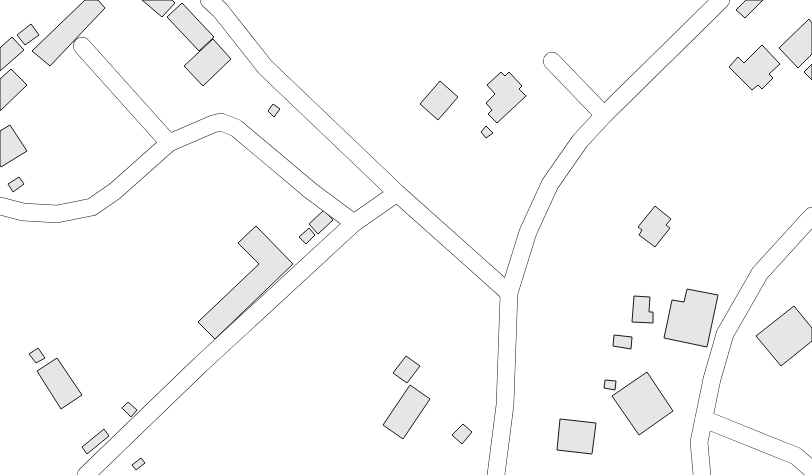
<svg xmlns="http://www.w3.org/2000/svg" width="812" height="475" font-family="Overpass,sans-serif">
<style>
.building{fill:#e6e6e6;stroke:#1a1a1a}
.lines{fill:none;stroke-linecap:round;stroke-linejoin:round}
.minor-casing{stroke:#1a1a1a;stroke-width:18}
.minor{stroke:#fff;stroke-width:17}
</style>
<rect width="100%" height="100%" fill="#fff"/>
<g class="building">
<path d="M85,0h13l7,8 -55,58 -18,-15z"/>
<path d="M142,0h30l3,3 -13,14z"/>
<path d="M746,0h17l-18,18 -9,-8z"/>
<path d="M182,3l32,34 -15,14 -32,-34z"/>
<path d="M809,19l3,4v31l-14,14 -19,-20z"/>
<path d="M31,24l8,11 -14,10 -8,-10z"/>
<path d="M12,37l12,13 -24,21v-23z"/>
<path d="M213,39l18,20 -28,27 -19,-20z"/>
<path d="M762,45l18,19 -11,10 4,4 -11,11 -4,-4 -6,5 -23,-23 9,-10 6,6z"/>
<path d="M812,64v16l-8,-8z"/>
<path d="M11,69l16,16 -27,26v-32z"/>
<path d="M501,72l4,4 4,-4 13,14 -3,3 7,7 -29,27 -9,-9 4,-4 -6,-7 9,-9 -8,-9z"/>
<path d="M440,81l18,16 -20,23 -18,-16z"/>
<path d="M273,104l7,5 -6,8 -6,-6z"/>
<path d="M10,125l17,26 -26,16 -1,-2v-34z"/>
<path d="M486,126l7,7 -7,5 -5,-6z"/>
<path d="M19,177l5,7 -11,8 -5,-8z"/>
<path d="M655,206l16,13 -5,6 4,3 -15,19 -16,-12 3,-5 -4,-3z"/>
<path d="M324,210l9,10 -15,14 -9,-10z"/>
<path d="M256,226l37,38 -78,75 -17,-17 61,-58 -21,-21z"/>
<path d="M309,228l6,7 -9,9 -7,-7z"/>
<path d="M687,289l31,6 -11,52 -43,-9 8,-38 12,2z"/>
<path d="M634,296l16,1 -1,15h4v11l-21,-1z"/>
<path d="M794,306l18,22v13l-31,25 -25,-30z"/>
<path d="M614,335l18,2 -1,12 -18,-3z"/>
<path d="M38,348l7,10 -9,5 -7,-9z"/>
<path d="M406,356l14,10 -13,17 -14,-10z"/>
<path d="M57,358l25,37 -21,14 -24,-38z"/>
<path d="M647,372l26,39 -34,24 -27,-39z"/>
<path d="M605,380l11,1 -1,9 -11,-2z"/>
<path d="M410,385l20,14 -27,40 -20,-14z"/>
<path d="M128,402l9,8 -6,7 -9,-9z"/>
<path d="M560,419l36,4 -4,31 -35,-4z"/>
<path d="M463,424l9,8 -10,12 -10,-9z"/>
<path d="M104,429l5,7 -22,18 -5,-7z"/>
<path d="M141,458l4,5 -9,7 -4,-5z"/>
</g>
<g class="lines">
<defs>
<g id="minor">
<path d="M209,0l11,10 45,57 132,126 112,100"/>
<path d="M82,46l87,97"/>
<path d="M552,61l52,54"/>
<path d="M0,206l23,6 34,2 35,-7 23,-16 54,-48 44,-19 8,-2 15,6 75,63 43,32"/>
<path d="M704,419l92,37 16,14"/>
<path d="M86,475l114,-110 154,-142 43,-30"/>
<path d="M496,475l9,-70 4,-112 19,-61 22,-48 30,-43 24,-26 117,-115"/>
<path d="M702,475l-3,-33 13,-63 13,-45 35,-61 52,-57"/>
</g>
</defs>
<use href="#minor" class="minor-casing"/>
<use href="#minor" class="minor"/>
</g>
</svg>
